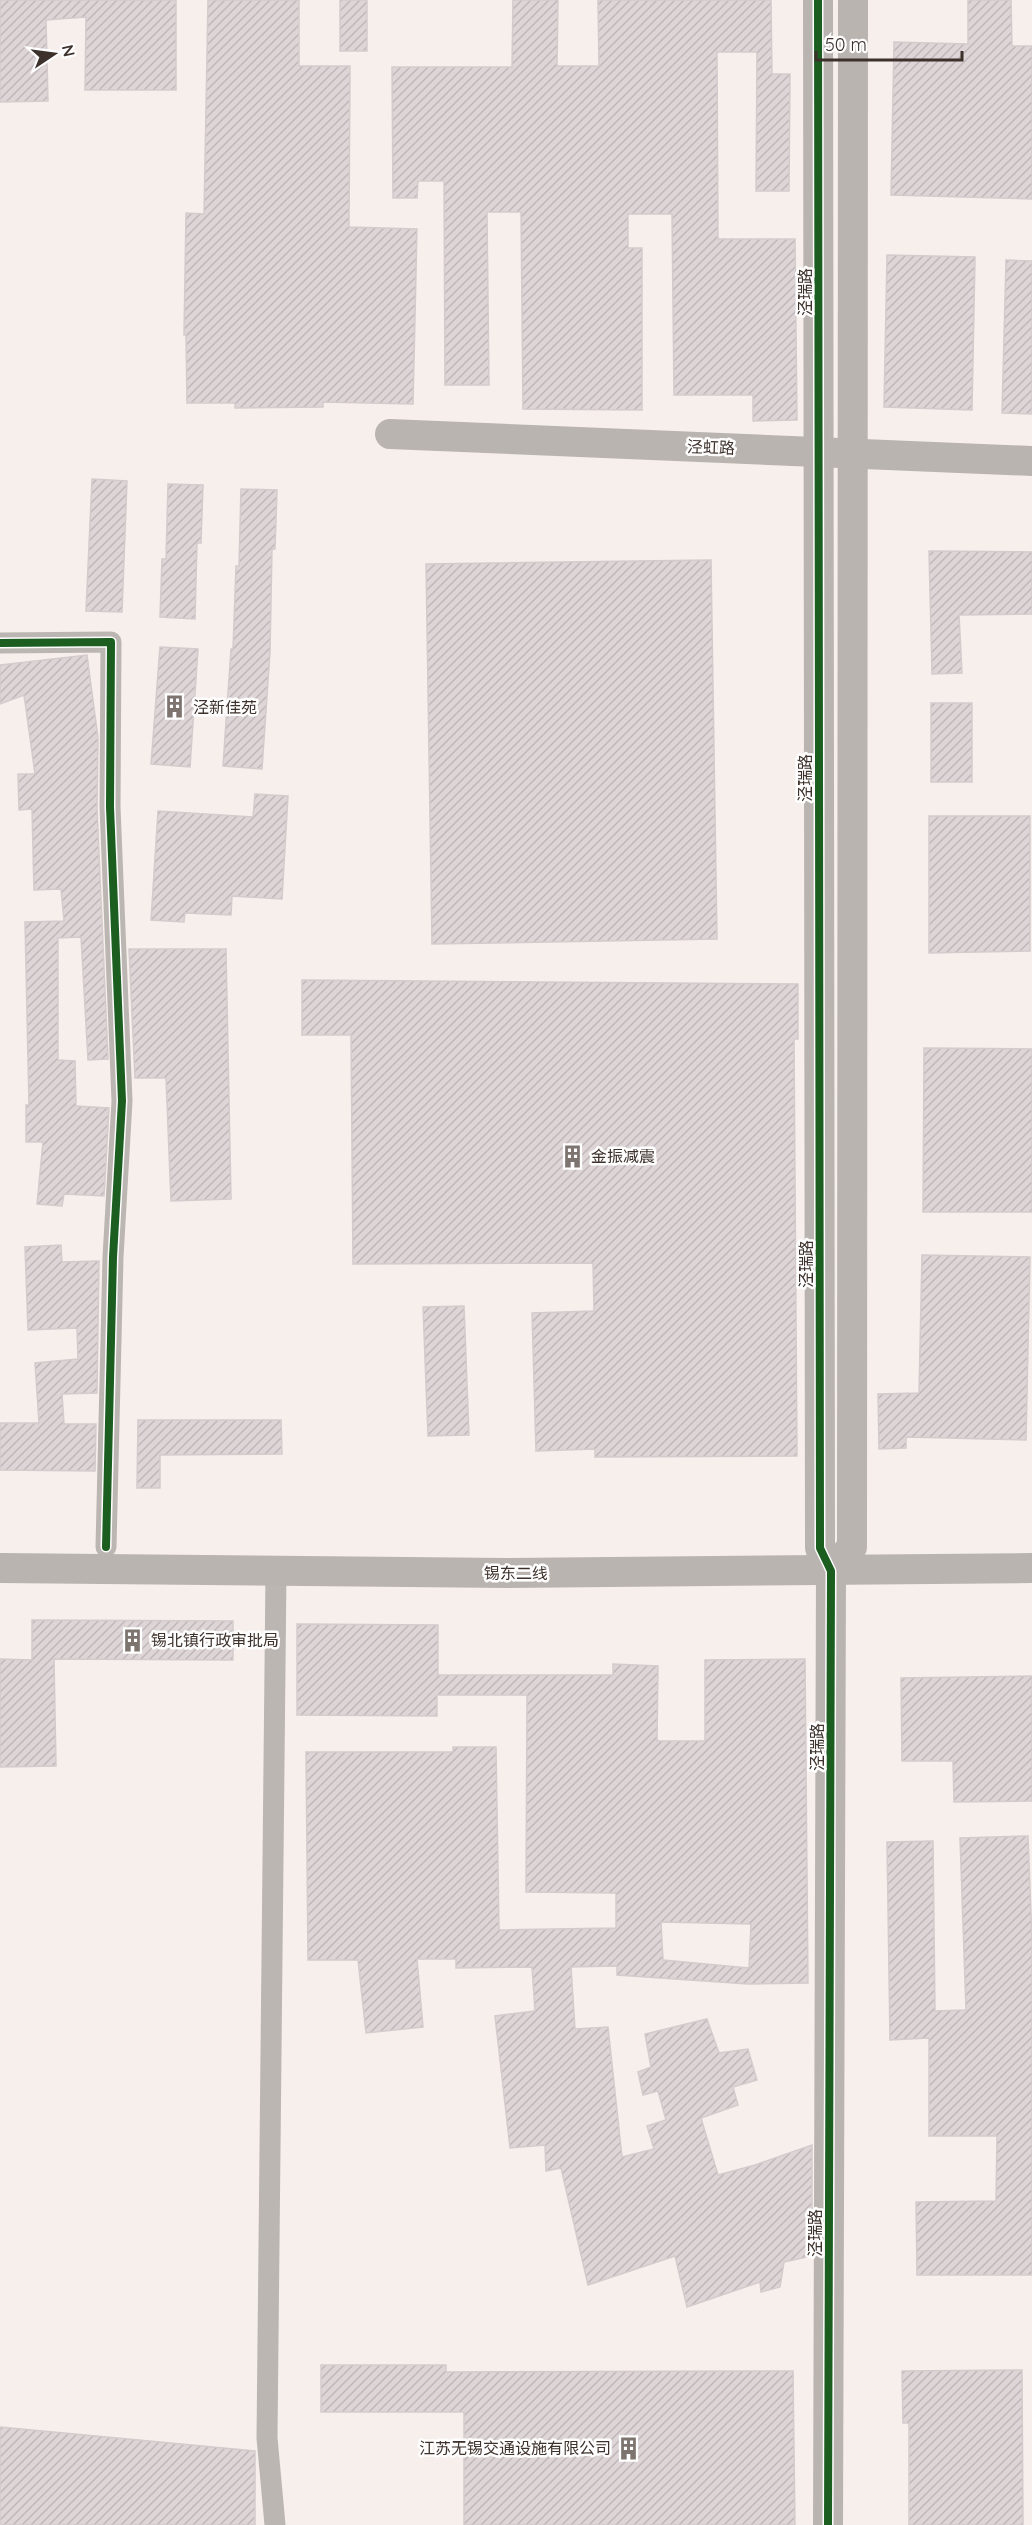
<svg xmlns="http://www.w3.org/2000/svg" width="1032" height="2525" font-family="Quicksand,'Noto Sans SC',sans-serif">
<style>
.building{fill:url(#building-hatch);stroke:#d4cbcd;stroke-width:1.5;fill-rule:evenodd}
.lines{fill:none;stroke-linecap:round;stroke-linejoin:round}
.street{stroke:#bbb6b2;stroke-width:21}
.secondary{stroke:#bab4b0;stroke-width:30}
.cycleway-casing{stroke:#fefefe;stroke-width:11}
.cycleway{stroke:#1b5e20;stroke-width:8}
.labels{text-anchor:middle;stroke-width:5;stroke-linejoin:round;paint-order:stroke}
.street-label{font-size:16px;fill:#3d312b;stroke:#fefefe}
.poi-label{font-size:16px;fill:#3d312b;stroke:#fefefe;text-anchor:start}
</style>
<defs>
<pattern id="building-hatch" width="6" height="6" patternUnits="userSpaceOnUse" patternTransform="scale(1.5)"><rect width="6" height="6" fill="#ded5d7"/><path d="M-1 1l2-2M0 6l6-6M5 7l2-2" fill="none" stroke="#bfb7b9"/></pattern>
</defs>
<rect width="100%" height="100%" fill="#f7efec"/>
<g class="building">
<path d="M0,0h176v90h-91l1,-73 -40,3 2,81 -48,1z"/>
<path d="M208,0h91v66h51l-1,161 68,2 -4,175 -90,-2v5l-88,1v-5h-48l-1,-68h-2l2,-122 18,1z"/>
<rect x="340" y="0" width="27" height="51"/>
<path d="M513,0h45l-1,66h42l-1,-66h173l1,74h18l-1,117h-33l1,-139h-40l1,187h77l2,181 -44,1v-26h-79l-2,-181h-44v34h14v162l-119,-1 -2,-197h-34l2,173h-44l-1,-204h-26l-1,17h-24l-1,-131h120z"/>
<path d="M968,0h43l1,46h20v153l-141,-4 3,-153 74,2z"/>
<path d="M887,255l88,2 -3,153 -88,-3z"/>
<path d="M1006,260l26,1v153l-30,-1z"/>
<path d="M92,479l35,2 -5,131 -36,-1z"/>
<path d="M168,484l35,1 -2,58h-4l-2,76 -35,-2 2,-58h4z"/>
<path d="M241,489l36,1 -2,59h-3l-2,103 -8,117 -39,-3 8,-117h2l3,-83h3z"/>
<path d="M929,551l103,1v62l-73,1 3,58 -30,1z"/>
<path d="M711,560l6,379 -285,5 -6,-380z"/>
<path d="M160,647l38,2 -8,118 -39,-3z"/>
<path d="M87,655l11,83 -1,70 11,251 -20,1 -7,-123 -23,1v122l17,1 1,45 33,2 -5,88 -40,-2 -2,12 -25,-2 6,-62h-17v-37h3l-4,-183 39,-1 -3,-32 -27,1 -2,-81 -13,1 -1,-36h17l-11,-79 -24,9v-39z"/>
<rect x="931" y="703" width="41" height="79"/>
<path d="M255,794l33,2 -6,103 -50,-3 -1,19 -46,-2 -1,9 -33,-2 7,-109 95,6z"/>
<path d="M929,816h101v135l-101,2z"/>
<path d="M129,949h97l5,250 -60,2 -5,-123h-31z"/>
<path d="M302,980l496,4v55h-4l3,417 -202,1v-8l-59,2 -4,-138 62,-2 -1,-48 -240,1 -2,-229h-49z"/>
<path d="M924,1048l108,1v163h-109z"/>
<path d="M61,1245l1,17 37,-1 -2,132 -35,1 2,30h32l-1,47 -95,-1v-47h39l-4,-60 43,-4 -1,-31 -49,2 -3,-83z"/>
<path d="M922,1255l108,2 -4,183 -120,-3v11l-27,1 -1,-55 41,-1z"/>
<path d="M464,1306l5,129 -41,1 -5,-129z"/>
<path d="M138,1420h143l1,34 -122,1v33h-23z"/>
<path d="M32,1620l201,1v39l-179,-1 2,107 -56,1v-108l32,1z"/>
<path d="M297,1624l141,1v50h175v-11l45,2 -1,75h48v-81l100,-1 3,324 -60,1 -131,-9v-9l-46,1 4,62 33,-2 14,130 32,-8 -7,-23 19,-6 -8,-29 -15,4 -5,-23 13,-5 -6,-33 62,-15 12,34 29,-4 9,31 -24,7 5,18 -37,13 17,57 37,-10 57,-20v111l-28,6 -4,25 -19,5 -1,-10 -73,25 -12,-51 -87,29 -27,-117 -15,3 -1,-26 -35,3 -15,-132 40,-5 -3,-44 -76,1v-9h-39l6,68 -57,6 -8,-73h-50l-2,-208h147v-5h43l3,183 117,-2v-35l-90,-1 1,-197h-90v21l-140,-1zM661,1922l90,2 -2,44 -86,-8z"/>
<path d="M1032,1676v125l-78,1 -1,-41h-51l-1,-83z"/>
<path d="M1028,1836l4,105v334h-115l-1,-73 80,-1 1,-65h-68v-98l-39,2 -3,-198 46,-1 2,170 31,-1 -6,-172z"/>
<path d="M321,2365h125v7l347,-1 2,154h-331v-113h-143z"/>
<path d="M1022,2370l1,155h-114v-102h-6l-1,-52z"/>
<path d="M0,2427l255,24v74h-255z"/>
</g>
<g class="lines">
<g class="street">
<path d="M0,643l111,-1 -1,165 12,294 -9,156 -7,290"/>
<path d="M275,2525l-8,-87 9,-867"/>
</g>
<g class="secondary">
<path d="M818,0l2,1548 11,23 -3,954"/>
<path d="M390,434l642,27"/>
<path d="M0,1568l507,5 525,-5"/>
<path d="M831,1571l21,-24 1,-1547"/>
</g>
<defs>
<g id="cycleway">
<path d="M818,0l2,1548 11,23 -3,954"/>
<path d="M0,643l111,-1 -1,165 12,294 -9,156 -7,290"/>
</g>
</defs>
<use href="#cycleway" class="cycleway-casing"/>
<use href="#cycleway" class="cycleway"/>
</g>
<defs>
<symbol id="building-bare" viewBox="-9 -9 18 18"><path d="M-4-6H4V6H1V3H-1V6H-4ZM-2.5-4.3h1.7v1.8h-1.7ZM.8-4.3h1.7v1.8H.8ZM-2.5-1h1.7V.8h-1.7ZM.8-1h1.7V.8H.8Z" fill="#7e746f" stroke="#fefefe" stroke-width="2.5" paint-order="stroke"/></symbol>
</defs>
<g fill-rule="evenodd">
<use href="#building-bare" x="158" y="690" width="33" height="33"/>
<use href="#building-bare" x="556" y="1140" width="33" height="33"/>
<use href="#building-bare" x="116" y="1624" width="33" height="33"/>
<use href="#building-bare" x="612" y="2432" width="33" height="33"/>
</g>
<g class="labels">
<g class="street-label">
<text transform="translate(805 292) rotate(-90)" y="6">泾瑞路</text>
<text transform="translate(711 447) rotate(2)" y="6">泾虹路</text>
<text transform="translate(805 778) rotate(-90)" y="6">泾瑞路</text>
<text transform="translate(806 1264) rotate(-90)" y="6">泾瑞路</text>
<text x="516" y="1579">锡东二线</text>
<text transform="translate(817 1747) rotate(-90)" y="6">泾瑞路</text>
<text transform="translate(815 2233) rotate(-90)" y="6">泾瑞路</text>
</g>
<g class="poi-label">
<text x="193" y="713">泾新佳苑</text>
<text x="591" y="1162">金振减震</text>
<text x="151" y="1646">锡北镇行政审批局</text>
<text x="611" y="2454" text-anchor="end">江苏无锡交通设施有限公司</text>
</g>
</g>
<g transform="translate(54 54) rotate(77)" stroke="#fefefe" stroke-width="4.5" paint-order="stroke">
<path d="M0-4.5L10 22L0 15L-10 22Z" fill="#3d312b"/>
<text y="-9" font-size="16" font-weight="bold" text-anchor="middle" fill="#3d312b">N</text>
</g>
<path d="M816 51v9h146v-9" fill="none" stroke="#3d312b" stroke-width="3"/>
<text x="825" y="51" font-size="18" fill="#3d312b" stroke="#fefefe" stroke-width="4.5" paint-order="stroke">50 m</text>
</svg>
